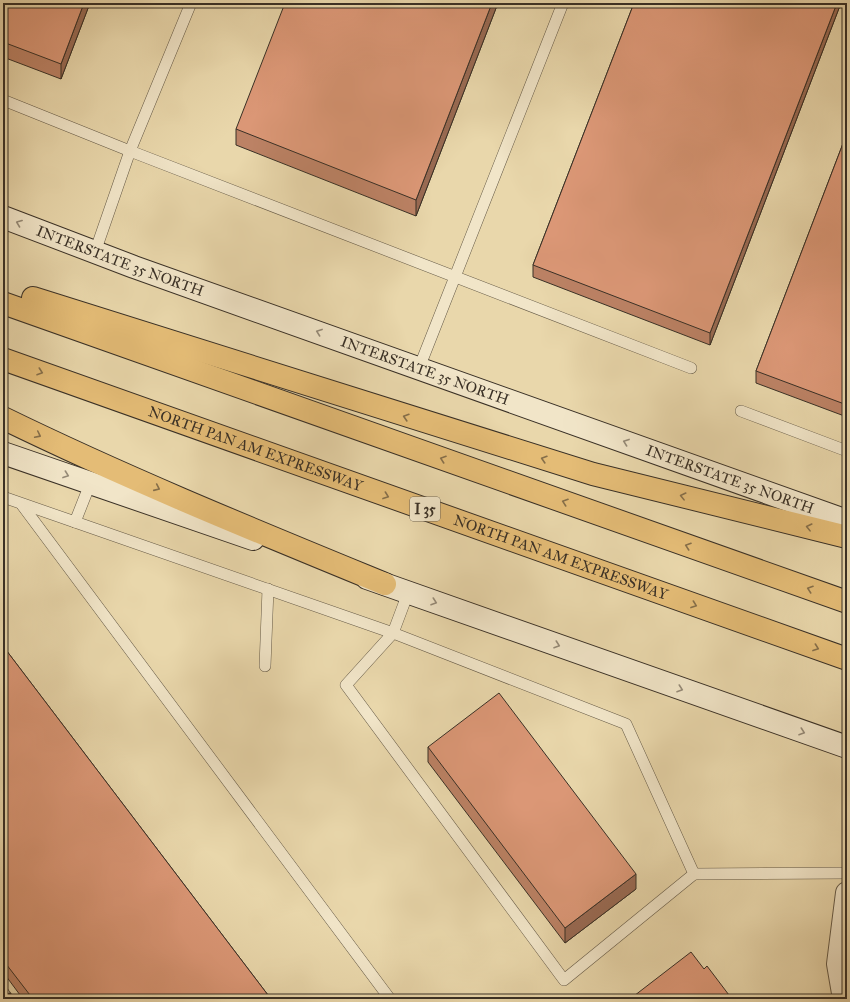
<svg xmlns="http://www.w3.org/2000/svg" width="850" height="1002" font-family="'IM FELL Great Primer',serif">
<style>
.lines{fill:none;stroke-linecap:round;stroke-linejoin:round}
.service-casing{stroke:#655a47;stroke-width:12}
.minor-casing{stroke:#655a47;stroke-width:24}
.secondary-casing{stroke:#393026;stroke-width:24}
.motorway-casing{stroke:#393026;stroke-width:24}
.service{stroke:#f1e5c8;stroke-width:11}
.minor{stroke:#f1e5c8;stroke-width:22}
.secondary{stroke:#f1e5c8;stroke-width:22}
.motorway{stroke:#e4bc76;stroke-width:22}
.rail-casing{stroke:#393026;stroke-width:4.5}
.rail{stroke:#f1e5c8;stroke-width:3;stroke-dasharray:9;stroke-linecap:butt}
.wall{fill:#bc8265;stroke:#393026}
.shaded-wall{fill:#996a53;stroke:#393026}
.building{fill:#db9776;stroke:#393026}
.oneway{stroke:#958a77}
.oneway2{stroke:#866f4a}
.labels{text-anchor:middle;stroke-width:3;stroke-linejoin:round;paint-order:stroke}
.shield{fill:#f1e5c8;stroke:#706657;stroke-width:1}
.shield-label{font-size:14px;font-weight:bold;fill:#393026}
.street-label{font-size:15px;fill:#393026;stroke:#f1e5c8}
</style>
<rect width="100%" height="100%" fill="#e9d7ab"/>
<filter id="stains"><feTurbulence type="fractalNoise" baseFrequency=".005" numOctaves="4"/><feColorMatrix values="0 0 0 0 .2 0 0 0 0 .09 0 0 0 0 .02 0 0 0 .5 -.17"/></filter>
<radialGradient id="worn" r=".72"><stop offset=".6" stop-color="#630" stop-opacity="0"/><stop offset="1" stop-color="#630" stop-opacity=".3"/></radialGradient>
<g class="lines">
<defs>
<g id="service">
<path d="M3,100l127,51 61,-148"/>
<path d="M95,252l35,-101 561,217"/>
<path d="M419,368l144,-365"/>
<path d="M741,411l106,40"/>
<path d="M3,497l72,25 15,-38"/>
<path d="M22,505l368,494"/>
<path d="M75,522l318,111 233,91 68,150 -130,106 -218,-295 47,-52 15,-40"/>
<path d="M265,666l3,-77"/>
<path d="M694,874l153,-1"/>
</g>
<path id="minor" d="M844,999l-6,-35 9,-71"/>
<g id="secondary">
<path id="s1" d="M3,217l131,50 713,254"/>
<path d="M3,453l250,86"/>
<path d="M367,578l480,169"/>
</g>
<g id="motorway">
<path d="M33,298l560,176 254,63"/>
<path d="M3,303l844,299"/>
<path id="s2" d="M3,359l844,300"/>
<path d="M3,418c125,61 253,113 382,166"/>
</g>
</defs>
<use href="#service" class="service-casing"/>
<use href="#minor" class="minor-casing"/>
<use href="#secondary" class="secondary-casing"/>
<use href="#motorway" class="motorway-casing"/>
<use href="#service" class="service"/>
<use href="#minor" class="minor"/>
<use href="#secondary" class="secondary"/>
<use href="#motorway" class="motorway"/>
<defs>
<path id="rail" d="M3,986l10,13"/>
</defs>
<use href="#rail" class="rail-casing"/>
<use href="#rail" class="rail"/>
</g>
<g class="wall">
<path d="M3,3h87l-29,76 -58,-22z"/>
<path d="M498,3l-82,213 -180,-71v-16z"/>
<path d="M634,3h207l-131,342 -177,-68v-12z"/>
<path d="M847,133v284l-91,-34v-12z"/>
<path d="M3,646l268,353h-248l-20,-27z"/>
<path d="M428,747l208,142 -71,54 -137,-181z"/>
</g>
<g class="shaded-wall">
<path d="M84,3h6l-29,76v-15z"/>
<path d="M492,3h6l-82,213v-16z"/>
<path d="M837,3h4l-131,342v-12z"/>
<path d="M636,874v15l-71,54v-15z"/>
</g>
<g class="building">
<path d="M3,3h81l-23,61 -58,-22z"/>
<path d="M285,3h207l-76,197 -180,-71z"/>
<path d="M634,3h203l-127,330 -177,-68z"/>
<path d="M847,133v272l-91,-34z"/>
<path d="M3,646l268,353h-238l-30,-39z"/>
<path d="M499,693l137,181 -71,54 -137,-181z"/>
<path d="M691,952l13,17 3,-3 25,33h-102z"/>
</g>
<defs><path id="oneway-chevron" d="M-2-3.5L2.5 0L-2 3.5" fill="none" stroke-width="1.6" stroke-linecap="round" stroke-linejoin="round"/></defs>
<g class="oneway">
<use href="#oneway-chevron" transform="translate(19 223) rotate(-159)"/>
<use href="#oneway-chevron" transform="translate(319 332) rotate(-160)"/>
<use href="#oneway-chevron" transform="translate(626 442) rotate(-160)"/>
<use href="#oneway-chevron" transform="translate(66 475) rotate(20)"/>
<use href="#oneway-chevron" transform="translate(434 602) rotate(19)"/>
<use href="#oneway-chevron" transform="translate(557 645) rotate(19)"/>
<use href="#oneway-chevron" transform="translate(680 689) rotate(19)"/>
<use href="#oneway-chevron" transform="translate(802 732) rotate(19)"/>
</g>
<g class="oneway2">
<use href="#oneway-chevron" transform="translate(40 372) rotate(19)"/>
<use href="#oneway-chevron" transform="translate(406 417) rotate(-163)"/>
<use href="#oneway-chevron" transform="translate(38 435) rotate(26)"/>
<use href="#oneway-chevron" transform="translate(443 459) rotate(-161)"/>
<use href="#oneway-chevron" transform="translate(544 459) rotate(-163)"/>
<use href="#oneway-chevron" transform="translate(157 488) rotate(24)"/>
<use href="#oneway-chevron" transform="translate(386 496) rotate(20)"/>
<use href="#oneway-chevron" transform="translate(683 496) rotate(-166)"/>
<use href="#oneway-chevron" transform="translate(565 502) rotate(-161)"/>
<use href="#oneway-chevron" transform="translate(809 527) rotate(-166)"/>
<use href="#oneway-chevron" transform="translate(688 546) rotate(-161)"/>
<use href="#oneway-chevron" transform="translate(810 589) rotate(-161)"/>
<use href="#oneway-chevron" transform="translate(694 605) rotate(20)"/>
<use href="#oneway-chevron" transform="translate(816 648) rotate(20)"/>
</g>
<g class="labels">
<rect class="shield" x="410" y="497" width="30" height="24" rx="3"/>
<g class="shield-label">
<text x="425" y="514">I 35</text>
</g>
<g class="street-label">
<text dy="5" stroke="none"><textPath href="#s1" startOffset="125">INTERSTATE 35 NORTH</textPath></text>
<text dy="5" stroke="none"><textPath href="#s1" startOffset="449">INTERSTATE 35 NORTH</textPath></text>
<text dy="5" stroke="none"><textPath href="#s2" startOffset="268">NORTH PAN AM EXPRESSWAY</textPath></text>
<text dy="5" stroke="none"><textPath href="#s1" startOffset="773">INTERSTATE 35 NORTH</textPath></text>
<text dy="5" stroke="none"><textPath href="#s2" startOffset="592">NORTH PAN AM EXPRESSWAY</textPath></text>
</g>
</g>
<rect width="850" height="1002" fill="none" stroke="#e9d7ab" stroke-width="16"/>
<rect x="4" y="4" width="842" height="994" fill="none" stroke="#393026" stroke-width="2"/>
<rect x="8" y="8" width="834" height="986" fill="none" stroke="#393026"/>
<rect width="100%" height="100%" filter="url(#stains)"/>
<rect width="100%" height="100%" fill="url(#worn)"/>
</svg>
